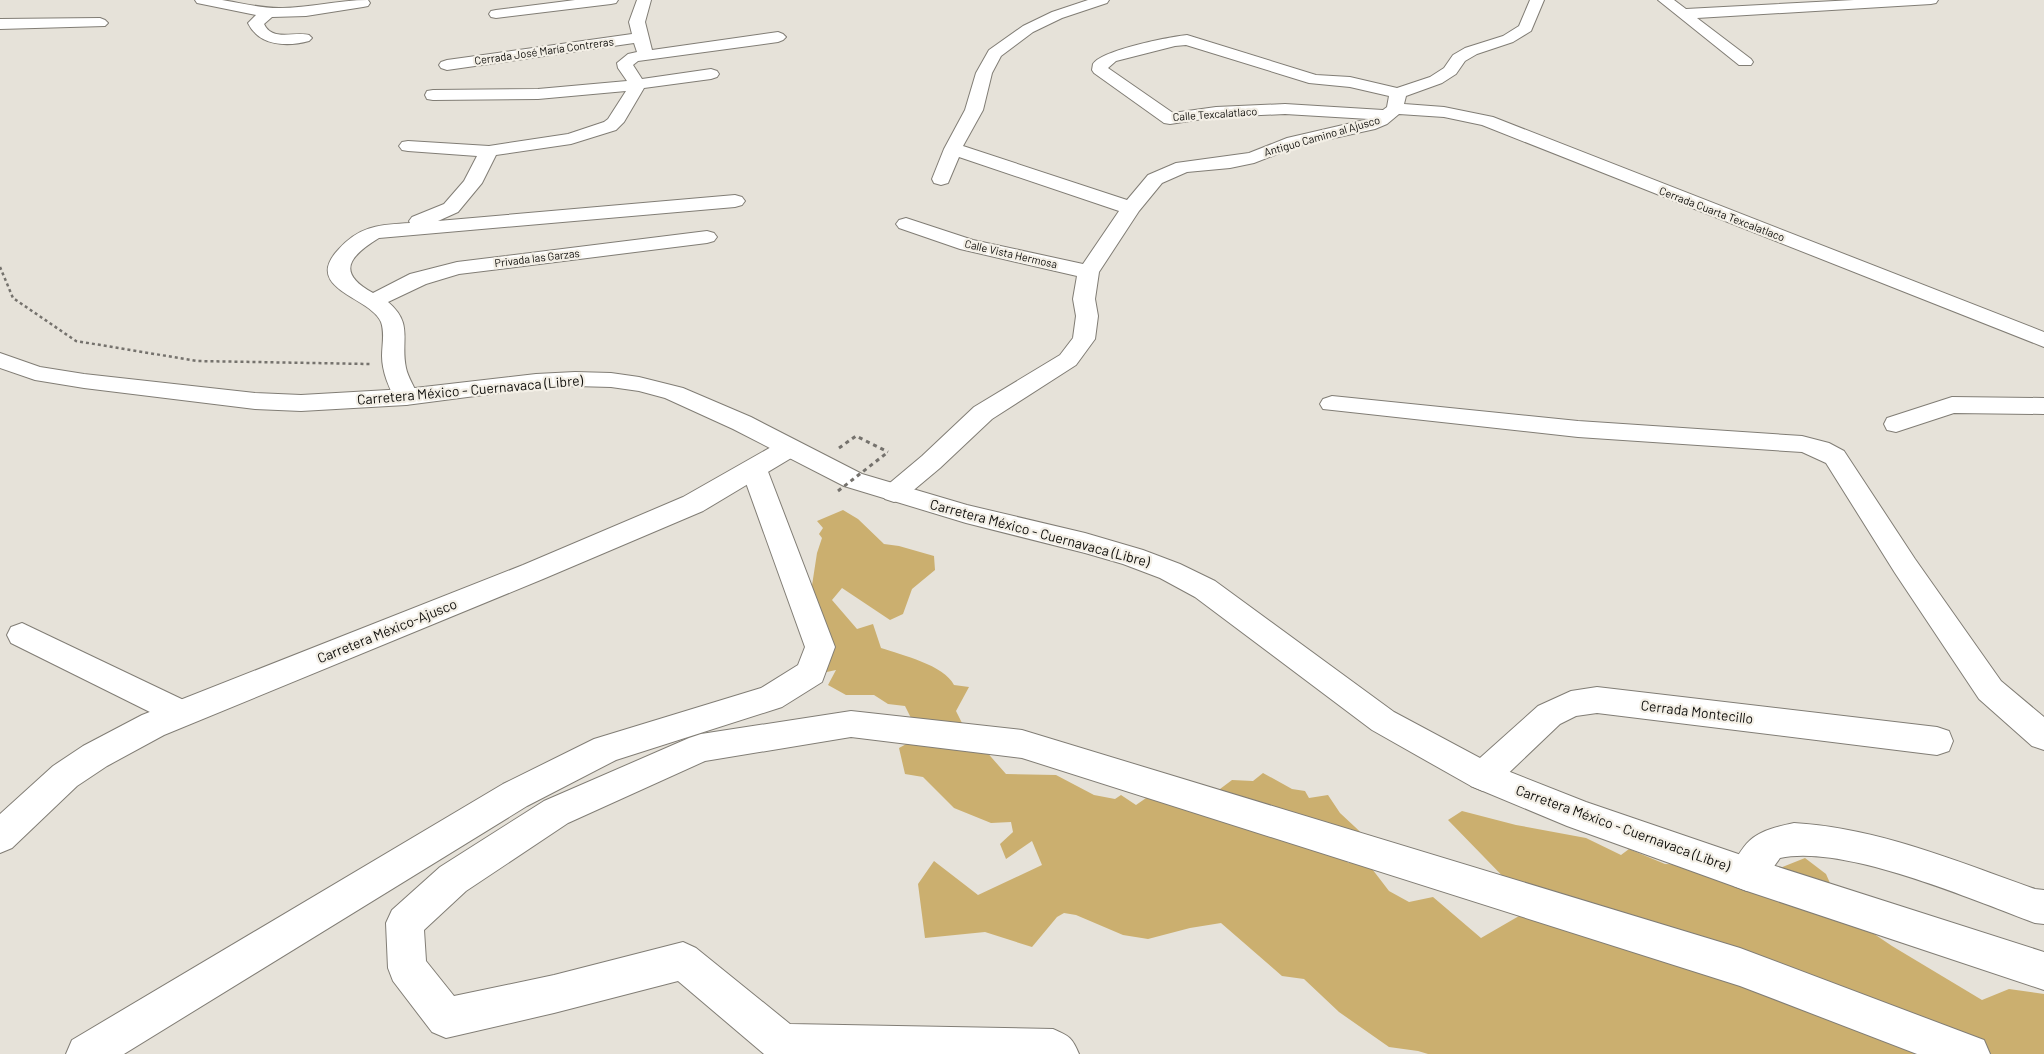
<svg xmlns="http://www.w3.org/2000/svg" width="2044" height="1054" font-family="Barlow,sans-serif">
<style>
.forest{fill:#cbaf6f}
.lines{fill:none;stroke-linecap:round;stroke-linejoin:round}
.minor-casing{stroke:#817d75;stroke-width:2}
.secondary-casing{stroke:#817d75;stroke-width:2}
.primary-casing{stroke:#817d75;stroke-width:2}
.path-far1{stroke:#75726d;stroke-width:2.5;stroke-dasharray:3 3;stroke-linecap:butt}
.path{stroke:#75726d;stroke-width:3;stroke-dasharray:4 4;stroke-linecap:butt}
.minor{fill:#fff;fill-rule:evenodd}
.secondary{fill:#fff;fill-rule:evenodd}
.primary{fill:#fff;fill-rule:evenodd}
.path-bridge{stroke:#75726d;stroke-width:3;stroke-dasharray:4 4;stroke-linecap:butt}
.labels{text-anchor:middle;stroke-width:4.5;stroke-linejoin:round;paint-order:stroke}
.far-street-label{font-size:11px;fill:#0e0d0a;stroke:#f3efe6}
.street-label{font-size:14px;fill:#0e0d0a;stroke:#f3efe6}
</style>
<rect width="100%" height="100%" fill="#e6e2d9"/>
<path class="forest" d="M843,510l15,9 26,25 15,2 35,10 1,14 -23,19 -9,25 -13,6 -48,-32 -10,12 25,29 16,-5 8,24c21,7 63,17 73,37l15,2 -13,24 7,14 43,49 50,1 38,20 21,4 6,-4 15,10 13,-9 59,2 24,-18 21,1 10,-8 29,16 13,2 4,7 19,-3 12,18 29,27 -25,11 4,12 18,-2 23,30 20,11 24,-5 48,41 38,-22 1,-22 -72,-74 14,-9 54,14 70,13 35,17 8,-6 36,15 55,2 42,9 43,-17 21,16 17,39 49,33 90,54 27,-11 35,5v60h-616l-10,-3 -29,-4 -50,-35 -35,-33 -22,-3 -61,-53 -31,5 -42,11 -25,-4 -47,-20 -12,-2 -7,4 -25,30 -47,-15 -60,6 -7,-54 16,-23 44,34 64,-30 -10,-24 -26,18 -6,-15 13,-12 -2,-10 -20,1 -37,-15 -31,-31 -18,-3 -6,-26 11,-6 3,-20 -8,-16 -17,-2 -14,-9h-28l-18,-10 8,-15 -28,6 -1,-58 10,-65 5,-15 -3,-4 4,-6 -6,-7z"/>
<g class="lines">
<defs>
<g id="minor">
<path d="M195,0c9,0 18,0 27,0 19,3 38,8 57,8 30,0 60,-8 89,-8l2,3 -2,3 -5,1 -57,9 -34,1 -8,7c8,18 31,7 45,11l3,3 -3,3c-22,6 -50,5 -61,-18l8,-8 -59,-12z"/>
<path d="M575,0h43l-2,3 -5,1 -115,14 -5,-1 -2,-3 2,-3 5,-1z"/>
<path d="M637,0h14l-6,22 7,28 126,-18 5,2 3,3 -3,3 -5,2 -140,19 -5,4 9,14 69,-10 6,2 2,3 -2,3 -6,2 -67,9 -20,34 -8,8 -45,14 -75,11 -14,28 -24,29 -20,9 297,-26 7,2 3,4 -3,4 -7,2 -356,31c-29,18 -44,34 -6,55l37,-19 47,-12 250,-31 7,2 3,4 -3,4 -7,2 -248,31 -33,10 -38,18c26,22 12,38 18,66 2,10 9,19 12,29l-3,5 -9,3 -9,-3c-8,-13 -15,-31 -15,-46 0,-11 3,-23 -1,-34 -10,-25 -79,-33 -43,-72 22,-25 42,-25 72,-27l-1,-2 3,-4 32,-13 20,-23 13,-25 -69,-5 -6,-1 -3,-4 3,-4 6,-1 81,5 79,-12 36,-12 4,-3 18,-28 -88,8 -105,1 -6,-1 -2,-4 2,-4 6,-1 105,-1 89,-8 -9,-13 -1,-5 11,-9 9,-2 -3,-9 -187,27 -6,-2 -2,-3 2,-3 6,-2 185,-26 -3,-12z"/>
<path d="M1088,0h21l-2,3 -45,15 -29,14 -32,24 -9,17 -9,37 -20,36 164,54 21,-25 28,-12 73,-10 38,-15 82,-19 -84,-5 -69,3 -46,7 -6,-1 -70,-50 -2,-3 1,-6c9,-14 76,-27 94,-29l129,40 34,2 47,11 33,-11 14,-9 9,-13 12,-7 38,-12 16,-10 11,-26h14l-13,31 -18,11 -36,12 -12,7 -9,13 -14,9 -36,13 -2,8 40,3 49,10 551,215v15l-562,-222 -38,-8 -45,-3 -12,10 -12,5 -77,17 -44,17 -24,5 -43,4 -25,11 -23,28 -40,61 -4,27 3,17 -3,23 -19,26 -84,54 -52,49 -37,31 -9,3 -9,-3 -4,-6 4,-6 37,-31 52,-49 86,-52 13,-17 3,-22 -3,-17 4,-23 -117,-27 -61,-21 -3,-4 3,-4 7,-2 67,22 110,24 36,-53 -160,-54 -11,26 -7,2 -7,-2 -2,-4 12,-30 21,-39 11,-37 13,-23 34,-24 29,-14zM1186,45l123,38 41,4 39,9 -2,11 -4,3 -98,-6 -69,3 -43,6 -65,-45 8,-7 59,-15z"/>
<path d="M1658,0h16l12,9 168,-9h84l-2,3 -5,1 -234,14 54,41 2,3 -2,3h-12z"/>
<path d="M100,18l5,2 3,3 -3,3 -105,3v-10z"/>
<path d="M1332,396l246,25 224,15 27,7 15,8 71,108 86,122 43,36v33l-12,-4 -53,-47 -84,-126 -69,-110 -24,-11 -224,-15 -255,-28 -3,-5 3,-5z"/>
<path d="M1952,397l92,1v16l-90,-1 -58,19 -9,-2 -3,-6 3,-6z"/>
<path d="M754,460l9,3 4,6 68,178 -13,35 -40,25 -166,53 -89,46 -403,248h-58l6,-14 431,-256 91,-45 167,-51 37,-23 7,-18 -64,-178 4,-6z"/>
<path d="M22,623l170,81 5,9 -5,9 -11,4 -11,-4 -159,-79 -4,-8 4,-8z"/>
<path d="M1597,687l340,40 12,4 4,10 -4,10 -12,4 -340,-42 -21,3 -16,8 -65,62 -12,5 -12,-5 -5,-10 5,-10 67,-60 33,-15z"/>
<path d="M851,711l171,19 718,218 244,92 6,14h-73l-177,-68 -718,-228 -171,-21 -146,24 -137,62 -102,68 -42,39 2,31 28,35 100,-21 129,-33 13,6 94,76 263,5c16,7 19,8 26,25h-315l-86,-73 -124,32 -108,25 -14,-6 -39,-51 -5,-13 -2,-45 6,-13 48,-43 104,-66 145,-63 12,-4z"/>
<path d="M1794,823c84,5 162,38 241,66l9,1v34l-9,-1c-62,-23 -191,-79 -255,-65l-20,28 -13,5 -13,-5 -5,-12c16,-37 27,-43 65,-51z"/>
</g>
<path id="secondary" d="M789,440l9,2 4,6 -4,6 -95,57 -160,68 -379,156 -57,31 -30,20 -65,62 -12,5v-39l53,-48 30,-20 59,-31 381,-150 160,-68 97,-55z"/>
<path id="primary" d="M0,353l40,14 44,7 171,19 46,2 105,-6 130,-15 39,-2 36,1 28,4 44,11 68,29 111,57 105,31 118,28 58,17 37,14 35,17 179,131 101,54 91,36 161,55 297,95v38l-297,-99 -180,-65 -96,-40 -99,-56 -177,-133 -35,-19 -37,-14 -38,-11 -119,-30 -122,-37 -111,-57 -68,-31 -26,-7 -28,-4 -36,-1 -39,2 -130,17 -105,6 -46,-2 -171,-21 -49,-8 -35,-12z"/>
</defs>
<use href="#minor" class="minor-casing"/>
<use href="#secondary" class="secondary-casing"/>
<use href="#primary" class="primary-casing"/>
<path class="path-far1" d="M0,267l13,31 63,43 121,20 173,3"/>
<path class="path" d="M839,448l17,-12 32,16"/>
<use href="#minor" class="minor"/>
<use href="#secondary" class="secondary"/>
<use href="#primary" class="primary"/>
<path class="path-bridge" d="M838,491l50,-39"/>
</g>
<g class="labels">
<g class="far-street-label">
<text transform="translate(544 51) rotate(-8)" y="4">Cerrada José María Contreras</text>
<text transform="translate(1215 114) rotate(-4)" y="4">Calle Texcalatlaco</text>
<text transform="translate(1322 136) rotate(-16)" y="4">Antiguo Camino al Ajusco</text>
<text transform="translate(1722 214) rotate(21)" y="4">Cerrada Cuarta Texcalatlaco</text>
<text transform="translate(1011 254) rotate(13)" y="4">Calle Vista Hermosa</text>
<text transform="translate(537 258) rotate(-7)" y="4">Privada las Garzas</text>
</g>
<g class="street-label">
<text transform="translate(470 390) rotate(-5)" y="5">Carretera México - Cuernavaca (Libre)</text>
<text transform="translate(1040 533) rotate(15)" y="5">Carretera México - Cuernavaca (Libre)</text>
<text transform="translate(387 631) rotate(-22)" y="5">Carretera México-Ajusco</text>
<text transform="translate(1697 712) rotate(7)" y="5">Cerrada Montecillo</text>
<text transform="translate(1623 828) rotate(20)" y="5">Carretera México - Cuernavaca (Libre)</text>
</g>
</g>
</svg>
